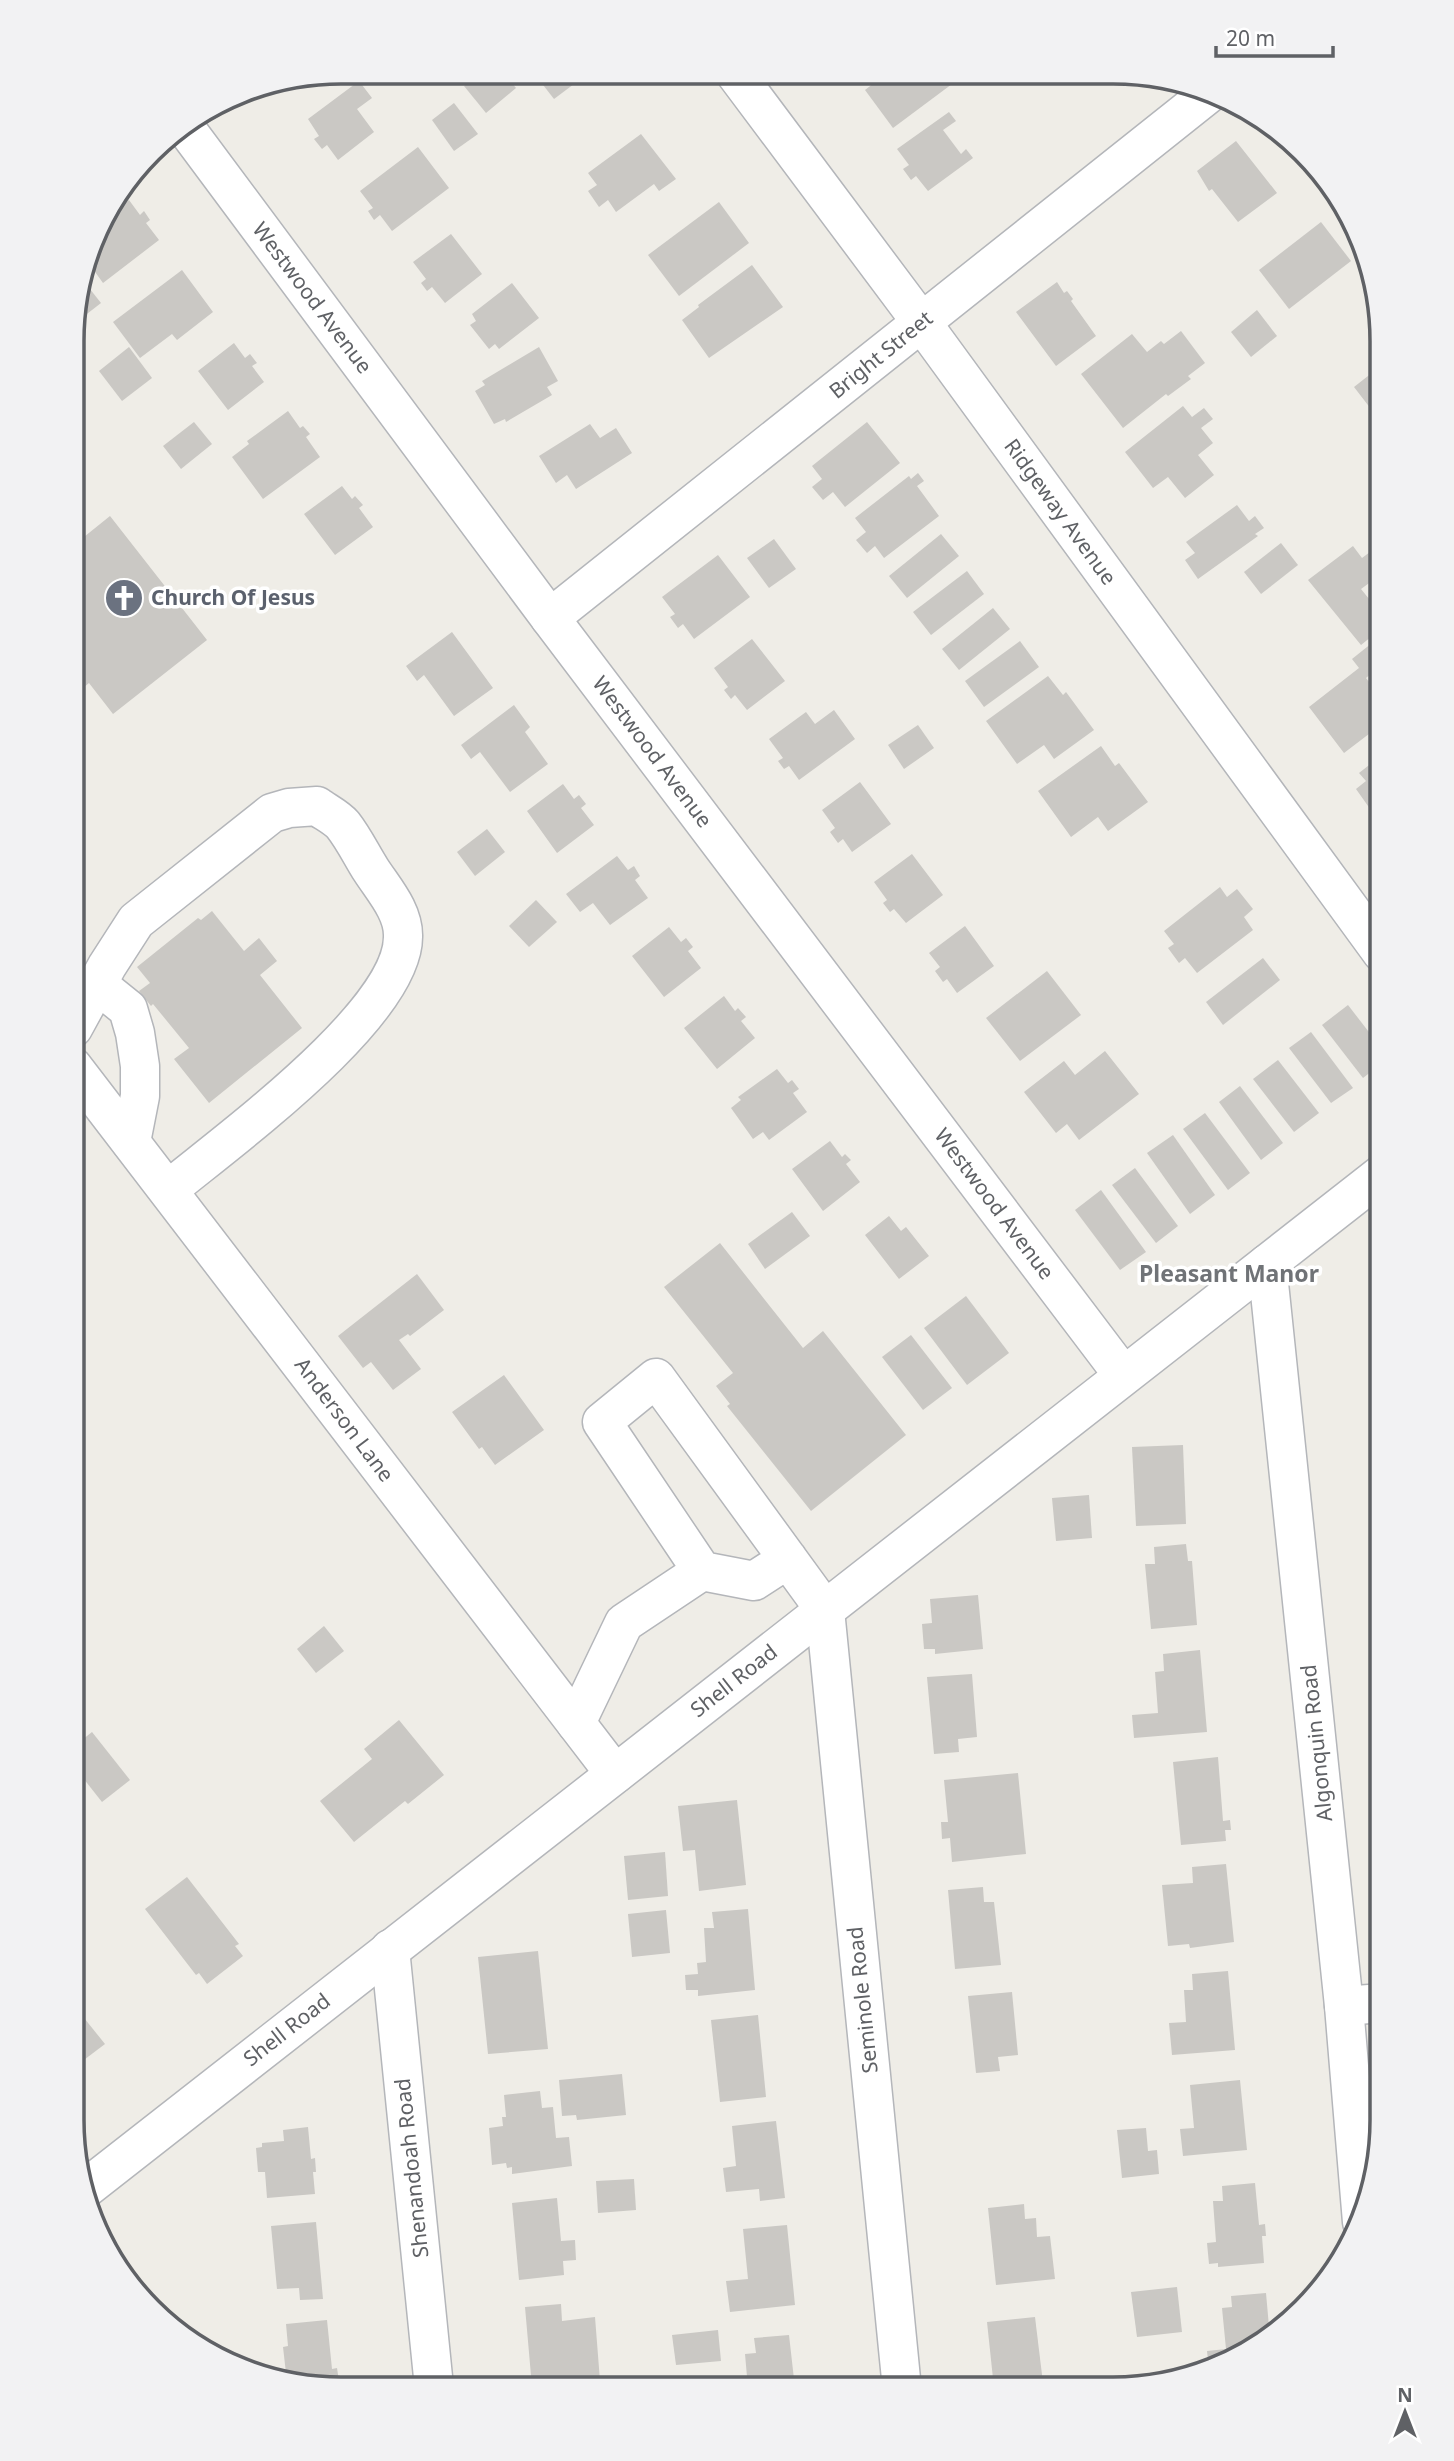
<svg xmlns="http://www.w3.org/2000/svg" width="1454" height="2461" font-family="'Noto Sans',sans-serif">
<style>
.building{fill:#cac8c4}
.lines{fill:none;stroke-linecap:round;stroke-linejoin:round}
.minor-casing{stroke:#b4b6ba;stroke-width:41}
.minor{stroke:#fff;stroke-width:38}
.labels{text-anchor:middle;stroke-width:7;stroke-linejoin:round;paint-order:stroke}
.street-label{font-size:21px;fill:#5f6165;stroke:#fff}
.worship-label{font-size:21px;font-weight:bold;fill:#5b616d;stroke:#fff;text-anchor:start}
.neighbourhood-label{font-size:23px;font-weight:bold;fill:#707377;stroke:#fff}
.rim{fill:none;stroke:#5f6165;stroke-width:3.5}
</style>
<rect width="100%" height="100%" fill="#efede7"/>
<g class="building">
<path d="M482,72h21l13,16 -30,25 -22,-27z"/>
<path d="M533,72h57l-36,27z"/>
<path d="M887,73l57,1 8,10 -59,44 -28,-38z"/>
<path d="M1027,74h22l-14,10z"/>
<path d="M359,81l13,17 -15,11 17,23 -36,28 -11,-15 -5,4 -8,-10 5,-3 -11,-17z"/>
<path d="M454,103l24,31 -24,17 -22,-31z"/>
<path d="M949,112l7,9 -13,9 18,24 5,-5 7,9 -45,33 -12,-15 -5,4 -8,-11 6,-4 -12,-16z"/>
<path d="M641,134l35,45 -17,12 -5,-7 -38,28 -8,-12 -9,7 -11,-16 9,-6 -9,-12z"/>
<path d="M1236,141l41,52 -39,29 -26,-33 -3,2 -12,-20z"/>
<path d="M418,147l31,41 -57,43 -12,-16 -6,5 -6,-9 5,-3 -13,-17z"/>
<path d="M129,200l11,15 4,-4 6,9 -4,3 13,17 -56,43 -15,-21 11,-40z"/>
<path d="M719,202l30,41 -70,53 -31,-41z"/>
<path d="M1321,222l30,39 -62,48 -30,-39z"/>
<path d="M451,234l31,40 -37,29 -13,-16 -5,4 -6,-8 5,-4 -13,-17z"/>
<path d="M752,265l31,42 -74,51 -27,-38 17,-13 -1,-2z"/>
<path d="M182,270l31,42 -36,28 -5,-6 -32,24 -27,-36z"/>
<path d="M82,279l19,24 -27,21v-18z"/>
<path d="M1057,282l7,11 3,-2 6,8 -2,2 25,35 -40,30 -40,-54z"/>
<path d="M512,283l27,35 -40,31 -4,-5 -6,5 -19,-24 6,-4 -4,-7z"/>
<path d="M1257,310l20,26 -26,21 -20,-25z"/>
<path d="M1181,331l24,32 -17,13 3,3 -23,17 -2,-2 -43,34 -42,-54 51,-40 15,18 14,-11 3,3z"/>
<path d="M234,343l11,15 5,-4 7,9 -5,3 12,16 -36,28 -30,-39z"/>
<path d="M129,347l23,31 -30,23 -23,-30z"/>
<path d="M539,347l19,34 -11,6 5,8 -46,27 -1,-3 -11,5 -19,-33 10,-6 -3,-4z"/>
<path d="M1382,365v83l-12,-17 11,-9 -27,-35z"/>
<path d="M1183,406l9,11 12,-9 9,11 -12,9 12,15 -15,12 16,20 -29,23 -17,-21 -15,11 -28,-36z"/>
<path d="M288,411l12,17 3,-2 7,8 -4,3 14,20 -57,42 -31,-42 17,-13 -2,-3z"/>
<path d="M194,422l18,22 -31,25 -18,-23z"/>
<path d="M867,422l33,41 -55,44 -12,-15 -10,8 -11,-13 10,-8 -10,-13z"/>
<path d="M590,424l10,14 16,-10 16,25 -56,36 -9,-14 -11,8 -17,-27z"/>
<path d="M918,473l6,8 -7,5 22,30 -55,42 -9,-12 -8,7 -11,-13 10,-8 -11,-14 54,-42 2,3z"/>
<path d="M342,486l10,13 3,-3 8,9 -4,3 14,19 -38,28 -31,-41z"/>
<path d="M1237,505l12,16 6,-5 9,12 -9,6 3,2 -60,43 -13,-19 10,-7 -9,-11z"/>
<path d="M110,516l97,124 -94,74 -24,-31 -15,12v-138l4,-4 -4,-8z"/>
<path d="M941,534l18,22 -52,42 -18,-22z"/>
<path d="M774,539l22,30 -27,19 -22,-30z"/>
<path d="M1281,543l17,22 -37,29 -17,-22z"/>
<path d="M1382,543v27l-7,6 1,2 -15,11 21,26v13l-21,17 -53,-65 45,-34 9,12z"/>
<path d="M718,555l32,42 -56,42 -11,-15 -5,4 -8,-11 5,-3 -13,-17z"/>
<path d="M967,571l17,23 -53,41 -18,-23z"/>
<path d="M993,608l17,21 -51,41 -17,-21z"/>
<path d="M452,632l41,56 -39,28 -30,-41 -7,6 -11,-15z"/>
<path d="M1382,635v29l-16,14 16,21v25l-38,29 -35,-46 50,-39 -7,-9z"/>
<path d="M752,639l33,42 -38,29 -12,-15 -4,4 -7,-9 4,-3 -14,-19z"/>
<path d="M1020,641l19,26 -55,40 -19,-26z"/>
<path d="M1048,676l15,19 3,-3 28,38 -40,29 -10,-14 -27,19 -31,-43z"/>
<path d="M514,705l16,22 -5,5 23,32 -38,28 -30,-40 -9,7 -10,-14z"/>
<path d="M834,710l21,29 -56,41 -10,-14 -5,3 -6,-8 5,-3 -14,-19 37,-27 9,12z"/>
<path d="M918,725l16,23 -30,21 -16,-24z"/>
<path d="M1101,746l14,20 4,-3 29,39 -40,29 -10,-14 -27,20 -33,-46z"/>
<path d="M1382,755v51l-9,7 -17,-24 10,-8 -7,-8z"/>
<path d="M860,782l31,42 -39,28 -9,-13 -5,4 -8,-11 5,-4 -13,-18z"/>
<path d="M563,784l11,15 5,-4 7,9 -5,4 13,17 -37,28 -30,-42z"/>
<path d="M487,829l18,23 -30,24 -18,-24z"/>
<path d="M912,854l31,41 -37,28 -12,-14 -4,3 -7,-9 4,-3 -13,-18z"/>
<path d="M617,856l11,14 6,-4 6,10 -5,4 13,18 -38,27 -17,-22 -13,9 -14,-18z"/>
<path d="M1220,887l7,10 10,-8 16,20 -9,8 9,13 -56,43 -12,-15 -6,5 -11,-15 6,-4 -10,-13z"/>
<path d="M536,900l21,22 -28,25 -20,-21z"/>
<path d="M212,911l32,40 15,-13 18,23 -17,14 42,53 -93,75 -35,-44 15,-11 -36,-44 -2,2 -12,-15 11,-8 -13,-16 61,-49 3,2z"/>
<path d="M965,926l29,40 -37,27 -10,-14 -4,3 -8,-11 5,-4 -11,-14z"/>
<path d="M669,927l12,15 5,-4 7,9 -5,4 13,17 -37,29 -32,-41z"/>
<path d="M1263,958l17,22 -57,45 -17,-23z"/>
<path d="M1047,971l34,44 -61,46 -34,-43z"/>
<path d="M724,996l11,15 3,-3 8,9 -5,4 14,17 -38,31 -33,-41z"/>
<path d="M1348,1005l34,44v14l-19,15 -41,-53z"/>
<path d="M1311,1032l42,56 -22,15 -42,-55z"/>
<path d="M1105,1051l34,43 -60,46 -12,-16 -11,9 -32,-41 40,-31 11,14z"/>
<path d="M1278,1060l41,53 -25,19 -41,-53z"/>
<path d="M777,1069l11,14 4,-3 7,9 -6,4 14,19 -38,28 -6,-8 -10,7 -22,-31 10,-8 -3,-3z"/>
<path d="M1240,1086l43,57 -22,17 -42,-58z"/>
<path d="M1205,1113l45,60 -22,17 -45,-61z"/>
<path d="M1173,1135l42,60 -25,19 -43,-61z"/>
<path d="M830,1141l12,16 3,-3 6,6 -5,4 14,18 -37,29 -31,-42z"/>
<path d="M1135,1168l43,58 -22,17 -44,-58z"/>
<path d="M1101,1190l45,62 -26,18 -45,-60z"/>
<path d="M792,1212l18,24 -45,33 -17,-25z"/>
<path d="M889,1216l12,15 5,-4 23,29 -30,23 -34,-44z"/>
<path d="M720,1243l83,105 20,-17 83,104 -95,76 -84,-105 3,-2 -14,-18 17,-13 -69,-86z"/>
<path d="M1382,1257v78h-2l-7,-77z"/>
<path d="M417,1274l27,36 -34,26 -2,-2 -9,6 22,29 -28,21 -22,-28 -8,6 -25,-32z"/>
<path d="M966,1296l43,57 -42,32 -43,-57z"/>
<path d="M911,1335l41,53 -29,22 -41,-53z"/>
<path d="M504,1375l40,55 -49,35 -13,-18 -3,2 -27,-37z"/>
<path d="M1183,1445l3,79 -50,2 -4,-79z"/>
<path d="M1089,1495l3,43 -36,3 -4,-43z"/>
<path d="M1186,1544l2,17h4l5,64 -46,4 -6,-65h10l-1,-17z"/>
<path d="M978,1595l5,54 -48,5v-5h-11l-2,-25 10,-1 -2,-24z"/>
<path d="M324,1626l20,25 -28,22 -19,-24z"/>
<path d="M1200,1650l7,82 -73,6 -2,-23 26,-2 -3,-41 9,-1 -1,-17z"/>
<path d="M972,1674l5,63 -19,2 1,13 -25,2 -7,-77z"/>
<path d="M399,1720l45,55 -36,29 -3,-3 -51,41 -34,-41 52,-42 -8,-10z"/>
<path d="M92,1732l38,48 -28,22 -30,-38v-16z"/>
<path d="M1218,1757l5,64 7,-1 1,10h-6l1,11 -45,4 -8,-83z"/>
<path d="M1018,1773l8,81 -74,8 -2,-24 -8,1 -1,-17h7l-4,-42z"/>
<path d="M737,1800l9,85 -47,6 -4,-41 -12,1 -5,-45z"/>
<path d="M665,1852l3,44 -40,4 -4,-44z"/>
<path d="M1226,1864l8,78 -44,6 -1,-4 -21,2 -6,-61 31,-2 -1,-16z"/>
<path d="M187,1877l52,67 -4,2 8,10 -36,28 -8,-11 -3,2 -51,-66z"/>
<path d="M983,1887l1,15h10l7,63 -46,4 -7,-79z"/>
<path d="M748,1909l7,81 -57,6v-6h-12l-1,-15 13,-1 -1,-11 9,-1 -2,-34h10l-2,-16z"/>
<path d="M666,1910l4,43 -38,4 -4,-43z"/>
<path d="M538,1951l10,98 -60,5 -10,-97z"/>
<path d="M1228,1971l7,79 -63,5 -3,-32 17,-1 -2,-32h9l-1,-16z"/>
<path d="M1012,1992l6,63 -20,2 2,14 -24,2 -8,-77z"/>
<path d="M72,2003l33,41 -33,25z"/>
<path d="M758,2015l8,82 -46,5 -9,-82z"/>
<path d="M622,2074l4,41 -49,5 -1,-5 -14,1 -3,-36z"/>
<path d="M1240,2080l7,70 -64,6 -3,-27 14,-1 -4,-43z"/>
<path d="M540,2091l2,17 11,-1 3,31 13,-1 3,29 -60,8v-7l-5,1 -1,-5 -14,2 -3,-37 14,-2 -1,-9h4l-2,-22z"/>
<path d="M776,2121l9,77 -25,3 -1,-12 -33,3 -3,-24 13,-2 -4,-40z"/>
<path d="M308,2127l3,32 4,-1 1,14h-3l2,22 -48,4 -2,-26h-7l-2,-24 6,-1v-4l22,-2 -1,-11z"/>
<path d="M1146,2128l2,23 9,-1 2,24 -37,4 -5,-48z"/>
<path d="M634,2179l2,31 -38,3 -2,-32z"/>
<path d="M1255,2183l4,42 6,-1 1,12h-4l2,27 -46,4v-4l-9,1 -2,-21 9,-1 -3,-41h10l-1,-15z"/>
<path d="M557,2198l4,43 14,-1 1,20 -13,1 1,14 -45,5 -7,-77z"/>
<path d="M1024,2204l1,15 11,-1 1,19 13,-1 5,43 -59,6 -8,-77z"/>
<path d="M316,2222l7,77 -23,1 -1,-12 -22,1 -6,-63z"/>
<path d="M787,2225l8,80 -65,7 -4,-31 22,-2 -5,-50z"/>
<path d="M134,2273l2,19 -14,-18z"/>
<path d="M1177,2287l5,45 -45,5 -6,-45z"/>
<path d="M1266,2293l4,45 -54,31 -7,1 -2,-19 19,-2 -4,-41 10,-1 -1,-11z"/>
<path d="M561,2304l1,17 33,-4 5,64 -68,6 -7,-80z"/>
<path d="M1035,2317l8,66 -49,5 -7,-66z"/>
<path d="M327,2320l5,49 5,-1 2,13 -7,1 1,5h-27l-19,-5 -4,-35 5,-1 -2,-22z"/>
<path d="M718,2330l3,31 -45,4 -4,-30z"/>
<path d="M789,2335l6,53h-47l-3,-34 11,-1 -2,-15z"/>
</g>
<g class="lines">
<defs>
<g id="minor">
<path d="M735,73l187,250 460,630"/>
<path d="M184,126l366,492 573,757"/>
<path d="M550,618l662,-527"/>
<path d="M97,984l31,25 7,24 5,33v30l-9,46"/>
<path d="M73,1028l34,-62 29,-45 136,-108 17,-5 28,-2c8,6 19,11 26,19 11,14 19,31 28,45 13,20 33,42 32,67 0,77 -177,205 -235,253"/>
<path d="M73,1067l542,707"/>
<path d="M1267,1264l77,742 18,216"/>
<path d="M788,1559l-34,22 -52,-10 -100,-149 54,-44 169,232 77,779"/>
<path d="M576,1723l48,-100 78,-52"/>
<path d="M390,1949l44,438"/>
<path d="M1344,2006l38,-3"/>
<path d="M85,2189l1297,-1015"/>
</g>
</defs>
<use href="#minor" class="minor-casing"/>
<use href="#minor" class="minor"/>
</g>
<defs>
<symbol id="church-disc" viewBox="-11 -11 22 22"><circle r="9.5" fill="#6b7280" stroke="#fff"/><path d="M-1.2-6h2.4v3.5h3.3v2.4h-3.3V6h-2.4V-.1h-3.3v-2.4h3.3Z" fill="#fff"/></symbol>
</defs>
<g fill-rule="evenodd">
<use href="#church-disc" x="102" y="576" width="44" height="44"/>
</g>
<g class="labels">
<g class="street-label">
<text transform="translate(312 298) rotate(53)" y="7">Westwood Avenue</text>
<text transform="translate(881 355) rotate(-39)" y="7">Bright Street</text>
<text transform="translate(1060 512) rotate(54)" y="7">Ridgeway Avenue</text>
<text transform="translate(652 752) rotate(53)" y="7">Westwood Avenue</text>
<text transform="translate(994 1204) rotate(53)" y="7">Westwood Avenue</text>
<text transform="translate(344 1420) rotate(53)" y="7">Anderson Lane</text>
<text transform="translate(734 1681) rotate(-38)" y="7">Shell Road</text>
<text transform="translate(1317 1743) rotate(-96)" y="7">Algonquin Road</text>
<text transform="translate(863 2000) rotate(-96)" y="7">Seminole Road</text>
<text transform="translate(287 2030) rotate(-38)" y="7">Shell Road</text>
<text transform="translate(412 2168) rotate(-96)" y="7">Shenandoah Road</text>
</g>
<g class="worship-label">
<text x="151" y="605">Church Of Jesus</text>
</g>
<g class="neighbourhood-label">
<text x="1229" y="1282">Pleasant Manor</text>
</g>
</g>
<path d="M0 0H1454V2461H0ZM341 84H1113A257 257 0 0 1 1370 341V2120A257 257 0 0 1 1113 2377H341A257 257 0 0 1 84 2120V341A257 257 0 0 1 341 84Z" fill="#f2f2f3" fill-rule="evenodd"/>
<path class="rim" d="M341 84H1113A257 257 0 0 1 1370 341V2120A257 257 0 0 1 1113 2377H341A257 257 0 0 1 84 2120V341A257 257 0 0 1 341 84Z"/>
<g transform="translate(1405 2412)" stroke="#ffffff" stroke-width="5" paint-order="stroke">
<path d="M0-5L12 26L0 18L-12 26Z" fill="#5f6165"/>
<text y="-10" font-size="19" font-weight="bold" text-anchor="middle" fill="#5f6165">N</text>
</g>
<path d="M1216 46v10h117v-10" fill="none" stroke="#5f6165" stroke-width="3.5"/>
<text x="1226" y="46" font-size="21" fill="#5f6165" stroke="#ffffff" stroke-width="5" paint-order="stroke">20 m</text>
</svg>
